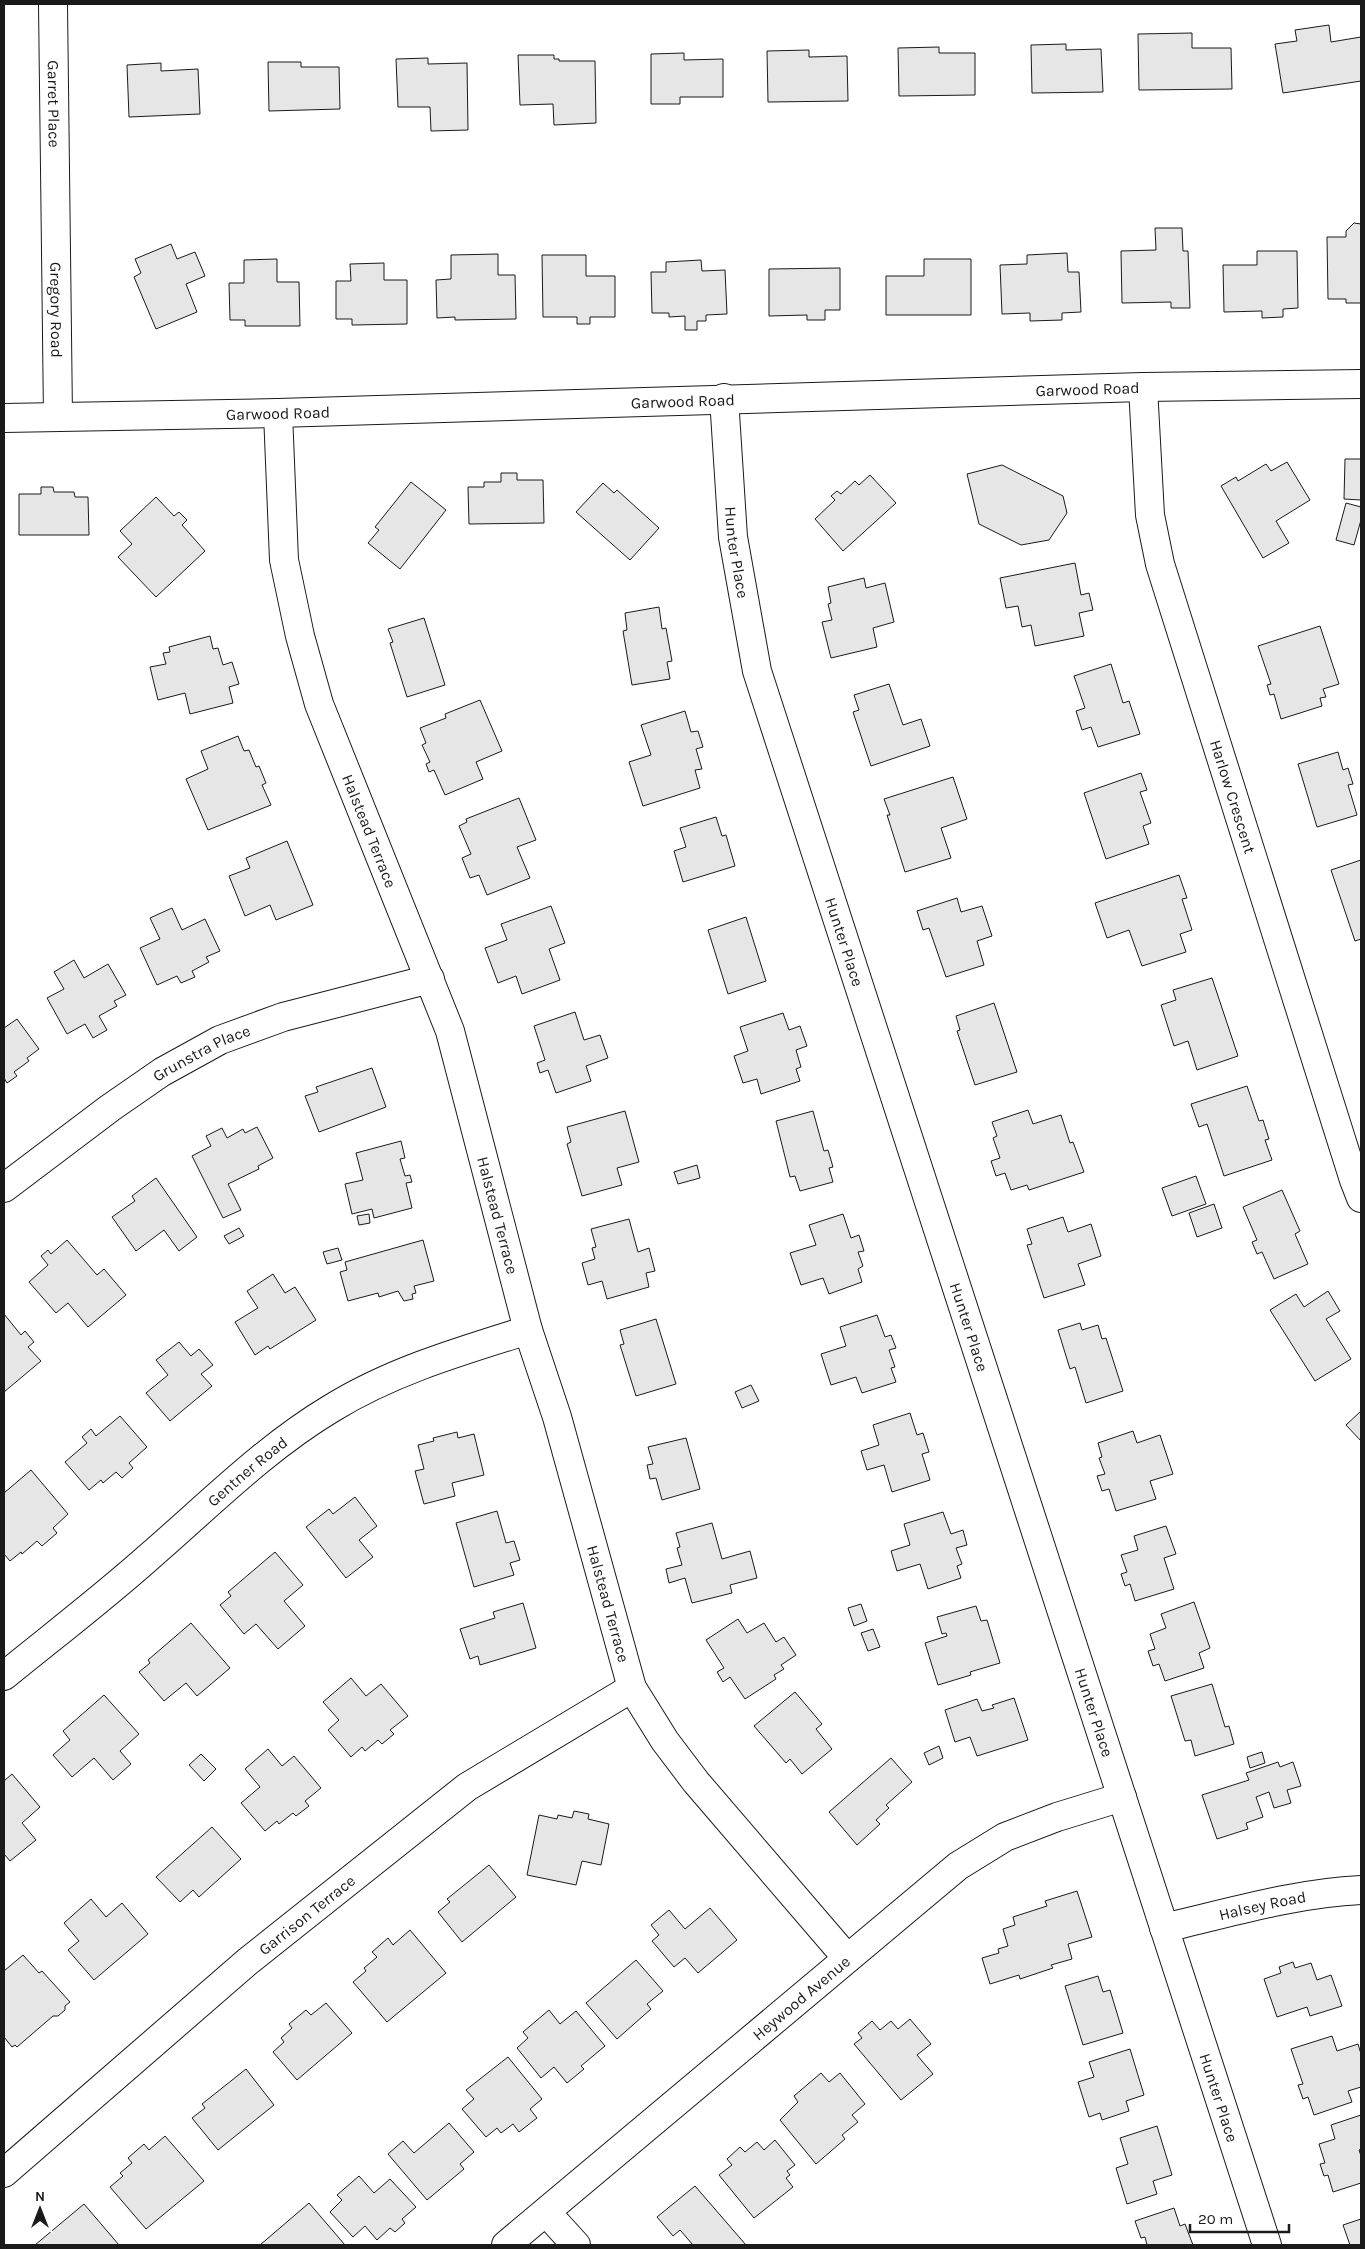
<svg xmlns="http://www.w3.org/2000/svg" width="1365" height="2249" font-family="Karla,sans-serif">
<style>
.building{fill:#e6e6e6;stroke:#1a1a1a}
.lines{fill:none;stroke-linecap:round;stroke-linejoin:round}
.minor-casing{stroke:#1a1a1a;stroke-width:30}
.minor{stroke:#fff;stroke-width:28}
.labels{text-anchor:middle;stroke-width:4;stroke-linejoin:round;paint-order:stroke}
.street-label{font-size:16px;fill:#1a1a1a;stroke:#fff}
</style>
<rect width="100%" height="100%" fill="#fff"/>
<g class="building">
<path d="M1329,25l2,17 30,-5v44l-78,12 -8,-49 22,-3 -2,-11z"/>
<path d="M1192,33v15h39l1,41 -93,1 -1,-56z"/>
<path d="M1066,44v6l35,-1 2,43 -71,1 -1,-48z"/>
<path d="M939,47v6h36v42l-76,1 -1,-48z"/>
<path d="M809,50v7l38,-1 1,45 -80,1 -1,-51z"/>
<path d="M684,53v7l39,-1v38h-43v7h-29v-50z"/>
<path d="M518,55h36v4h5v2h36l1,62 -42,2 -1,-21 -33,1z"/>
<path d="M428,58v6l39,-1 1,67 -37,1 -1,-24h-32l-2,-48z"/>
<path d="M268,62h33v5h38l1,42 -71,2z"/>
<path d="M161,63v8l37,-2 2,45 -71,3 -2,-52z"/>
<path d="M1354,223l7,1v79h-15v-4h-18l-1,-62h19v-6z"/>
<path d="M1155,228h27l1,23h5l2,57h-19v-6l-49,1 -1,-52 35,-1z"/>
<path d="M171,244l6,15 18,-7 10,24 -19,8 11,28 -41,17 -22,-52 7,-4 -6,-14z"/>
<path d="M1257,251h40l1,57 -15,1v8l-21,1v-7l-38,1 -1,-47h34z"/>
<path d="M1067,253l1,19h11l2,40 -19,1v7l-32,1v-8l-28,1 -2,-49 27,-1v-9z"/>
<path d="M498,254v21h17l1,44 -61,1v-3l-18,1 -1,-38 15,-1v-24z"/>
<path d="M542,255h44v21h29v41h-25v7h-13v-7h-34z"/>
<path d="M277,259v23h22l1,44h-55v-6h-15l-1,-37h15v-23z"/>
<path d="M924,259h47v56h-85v-39h38z"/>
<path d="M701,260l1,11 23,-1 2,44 -21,1v6h-9v9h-12v-14l-16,1v-4h-17l-1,-41h15v-10z"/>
<path d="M384,263v17h23v44l-55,1v-6h-16v-38h15l-1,-17z"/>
<path d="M840,268v42h-15v10h-18v-5l-38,1v-47z"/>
<path d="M1345,459h16v41l-17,-1z"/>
<path d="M1287,462l23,38 -34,21 13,22 -26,15 -42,-72 15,-9 2,4 28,-17 5,7z"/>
<path d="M1002,465l61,31 4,17 -18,27 -28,5 -42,-21 -12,-50z"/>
<path d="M501,473h16v7h26l1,43 -75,1 -1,-37h16v-5h17z"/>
<path d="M870,475l26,28 -53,48 -28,-32 20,-19 -4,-4 6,-5 4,3 14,-13 4,4z"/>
<path d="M411,482l35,28 -46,59 -32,-26 11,-13 -4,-3z"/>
<path d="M603,483l11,10 3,-3 42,38 -29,32 -54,-48z"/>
<path d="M41,487h12l1,5h20l1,5h13l1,38h-70v-41h22z"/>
<path d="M156,497l18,19 5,-4 8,8 -5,5 23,26 -49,46 -38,-40 14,-13 -12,-13z"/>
<path d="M1346,503l15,4v13l-7,25 -18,-5z"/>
<path d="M1075,563l6,32 8,-2 4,17 -14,3 5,23 -49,10 -4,-21 -9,2 -4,-21 -12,2 -6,-30z"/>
<path d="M864,578l2,10 19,-5 9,39 -21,6 4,19 -46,11 -9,-36 10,-2 -4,-16 3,-1 -3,-16z"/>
<path d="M659,607l3,22 4,-1 6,33 -5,1 3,17 -38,6 -9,-54 4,-1 -2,-17z"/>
<path d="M424,618l21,67 -38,12 -17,-54 3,-1 -5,-13z"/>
<path d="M1320,626l19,58 -16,5 3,8 -6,1 2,8 -41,13 -7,-25 -4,1 -3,-10 4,-1 -13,-38z"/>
<path d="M210,636l3,13 5,-1 5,17 9,-3 7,22 -10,3 4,16 -43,11 -5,-21 -27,7 -8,-33 16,-3 -3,-11 7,-1 -1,-5z"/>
<path d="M1111,664l12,39 6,-2 11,33 -42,13 -7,-20 -9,3 -6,-19 9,-3 -11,-32z"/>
<path d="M889,684l14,41 18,-6 9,27 -59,20 -18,-54 6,-2 -5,-15z"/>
<path d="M480,700l22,51 -26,11 7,17 -38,16 -11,-25 -5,2 -3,-8 4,-2 -8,-17 4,-2 -6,-15 26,-10 -1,-4z"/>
<path d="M685,711l6,21 7,-1 5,16 -7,2 6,20 -7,1 5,18 -57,18 -14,-44 22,-7 -10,-30z"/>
<path d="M238,736l6,15 5,-1 7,17 3,-1 7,17 -4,2 9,20 -63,25 -22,-51 22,-10 -7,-18z"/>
<path d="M1338,752l5,18 5,-2 5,16 -5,1 9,30 -40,12 -19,-63z"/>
<path d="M1141,773l6,17 -7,2 11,31 -8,3 6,18 -43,15 -22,-66z"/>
<path d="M953,777l14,42 -26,9 10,30 -46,14 -18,-57h3l-6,-16z"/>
<path d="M519,798l17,42 -19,7 13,31 -43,17 -8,-20 -9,3 -8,-20 9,-4 -12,-28 8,-4 -1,-3z"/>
<path d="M716,817l6,19 4,-1 9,31 -52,16 -9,-31 12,-4 -6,-19z"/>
<path d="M287,841l26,64 -37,15 -6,-15 -25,11 -16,-40 21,-8 -4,-10z"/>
<path d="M1361,860v79l-6,2 -24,-71z"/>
<path d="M1179,875l8,23 -5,1 10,31 -12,4 6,18 -44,14 -13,-36 -22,8 -12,-35z"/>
<path d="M957,898l4,14 21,-6 10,30 -15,5 7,24 -38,12 -17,-49 -6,2 -6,-19z"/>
<path d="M551,906l14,37 -16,6 11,31 -38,14 -6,-18 -18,7 -13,-35 22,-8 -6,-16z"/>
<path d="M172,908l10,22 23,-11 15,32 -14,6 3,5 -17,9 3,6 -14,6 -4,-7 -20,9 -17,-37 20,-9 -10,-21z"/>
<path d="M746,917l20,64 -38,13 -20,-64z"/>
<path d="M74,960l10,18 24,-14 18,31 -12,6 3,5 -18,10 8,14 -14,8 -8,-14 -18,10 -20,-36 17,-9 -10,-17z"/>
<path d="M1212,978l26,78 -41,14 -9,-29 -14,5 -13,-41 15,-5 -3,-10z"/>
<path d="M994,1003l23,69 -42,13 -18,-54 3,-1 -4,-14z"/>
<path d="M575,1012l9,28 16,-5 8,23 -22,8 5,15 -35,12 -8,-23 -8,3 -3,-10 8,-3 -11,-34z"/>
<path d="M783,1013l6,17 11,-4 7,20 -11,4 5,17 -5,2 4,12 -39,13 -4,-15 -14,4 -9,-27 14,-5 -8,-24z"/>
<path d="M17,1019l22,30 -12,9 2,3 -15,11 3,4 -10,7 -3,-5v-50z"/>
<path d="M372,1068l14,39 -67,25 -14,-36 13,-4 -2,-5z"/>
<path d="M1247,1086l12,35 4,-1 6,19 -4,1 7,20 -48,16 -17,-52 -8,3 -8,-23z"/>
<path d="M1028,1110l5,14 28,-9 9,28 3,-1 11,30 -55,18 -2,-5 -16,5 -6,-17 -9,3 -5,-15 9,-3 -7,-20 4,-2 -5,-14z"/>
<path d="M625,1111l14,51 -22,6 5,17 -40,11 -15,-52 4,-2 -4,-15z"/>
<path d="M813,1111l11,40 4,-1 5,17 -4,1 4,14 -33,9 -5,-15 -5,1 -14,-56z"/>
<path d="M257,1127l16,31 -15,8 1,3 -31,15 13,26 -18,8 -31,-62 19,-10 -5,-10 16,-8 5,10 16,-9 2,4z"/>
<path d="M401,1141l4,17 -5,1 5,17 5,-1 2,7 -6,1 6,25 -38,10 -2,-9 -20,5 -7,-30 18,-4 -7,-27z"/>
<path d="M697,1165l3,13 -22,6 -4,-12z"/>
<path d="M1196,1176l10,28 -34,12 -10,-28z"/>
<path d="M156,1178l41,59 -18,14 -15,-21 -28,21 -24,-34 23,-16 -3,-5z"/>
<path d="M1282,1190l18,41 -5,3 13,30 -34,15 -12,-27 -5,2 -5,-12 5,-2 -14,-33z"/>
<path d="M1214,1204l8,24 -25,9 -8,-24z"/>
<path d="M369,1214l1,9 -11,2 -2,-9z"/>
<path d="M843,1214l8,24 8,-3 5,16 -6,1 5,14 -5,3 4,13 -33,12 -6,-16 -22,7 -11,-32 26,-8 -7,-20z"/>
<path d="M1063,1217l5,15 23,-8 10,32 -23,8 7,21 -41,13 -17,-53 5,-1 -5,-15z"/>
<path d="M629,1219l9,33 11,-4 6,23 -9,2 3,14 -42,12 -5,-18 -14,4 -6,-22 13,-4 -3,-11 4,-1 -5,-18z"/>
<path d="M239,1228l5,8 -15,8 -5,-8z"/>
<path d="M67,1240l30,35 7,-6 22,26 -38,32 -20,-24 -12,10 -27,-31 19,-17 -7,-9 7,-6 3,4z"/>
<path d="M423,1240l11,41 -20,5 2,7 -4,1 1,5 -9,2 -6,-10 -19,6 -1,-4 -30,8 -8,-29 7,-2 -2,-8z"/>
<path d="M338,1248l4,12 -15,4 -4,-12z"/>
<path d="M273,1274l12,19 10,-6 21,33 -46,29 -2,-3 -13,9 -20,-33 23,-14 -11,-17z"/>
<path d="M1328,1291l12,20 -14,8 25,40 -36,22 -45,-71 26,-16 8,13z"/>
<path d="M4,1314l17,21 4,-4 9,11 -6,5 13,14 -37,31z"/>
<path d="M877,1315l8,22 6,-2 5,13 -7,2 6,17 -4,1 5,14 -34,11 -6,-16 -25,8 -10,-31 25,-8 -6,-19z"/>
<path d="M656,1319l20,65 -40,12 -16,-51 4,-1 -4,-14z"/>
<path d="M1080,1323l2,7 16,-5 4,14 4,-1 17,53 -37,12 -11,-36 -5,2 -12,-39z"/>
<path d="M179,1342l12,14 8,-7 14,16 -12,9 11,12 -42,35 -24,-28 22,-18 -12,-15z"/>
<path d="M751,1385l8,16 -17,7 -7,-16z"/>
<path d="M1361,1411v30l-15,-16z"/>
<path d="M910,1413l7,22 6,-2 6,19 -7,2 8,26 -38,12 -8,-27 -17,5 -6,-19 18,-6 -6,-20z"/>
<path d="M120,1416l27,31 -18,16 4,5 -11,10 -6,-6 -13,11 -2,-3 -12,10 -24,-28 22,-19 -5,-6 9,-8 5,7z"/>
<path d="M1133,1431l4,12 23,-8 13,39 -23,7 6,18 -40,12 -7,-22 -7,2 -5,-15 8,-2 -6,-16 3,-1 -4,-14z"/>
<path d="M457,1432l1,6 16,-4 10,41 -32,8 3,13 -31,8 -9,-33 9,-2 -6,-24 16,-4 -1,-3z"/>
<path d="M686,1438l14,51 -38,11 -6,-22 -6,1 -3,-14 6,-1 -5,-17z"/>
<path d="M31,1470l37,44 -15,14 4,5 -15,13 -5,-5 -15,13 -1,-2 -11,9 -6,-7v-61z"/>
<path d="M355,1497l22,29 -18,14 14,17 -27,21 -40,-51 23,-18 4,5z"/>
<path d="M497,1511l9,32 8,-2 6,19 -10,3 4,12 -40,12 -18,-64z"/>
<path d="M943,1512l8,22 12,-4 4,15 -11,3 6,16 -5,2 4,12 -33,11 -8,-25 -23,7 -6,-20 19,-6 -6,-21z"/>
<path d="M712,1523l10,36 28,-8 7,27 -27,7 2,8 -40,10 -7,-25 -16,5 -3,-14 16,-4 -5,-17 3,-1 -4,-14z"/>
<path d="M1166,1526l10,28 -12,4 10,31 -39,12 -5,-17 -5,2 -4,-12 6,-2 -6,-17 17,-5 -4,-14z"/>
<path d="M275,1552l28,33 -19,16 21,25 -27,23 -22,-25 -12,10 -24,-29 11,-9 -3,-4z"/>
<path d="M1194,1602l16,46 -11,5 5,15 -39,13 -6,-17 -6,2 -5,-15 7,-2 -5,-15 16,-6 -5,-14z"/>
<path d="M523,1603l13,45 -56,17 -2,-9 -8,3 -10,-30 35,-11 -2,-6z"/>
<path d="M861,1604l6,17 -13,5 -6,-18z"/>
<path d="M976,1606l5,15 6,-1 13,43 -30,9 1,3 -33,10 -13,-42 22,-7 -1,-3 -4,1 -5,-17z"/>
<path d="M738,1619l9,14 17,-10 12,19 8,-5 12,18 -15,10 3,4 -10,6 2,4 -31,20 -15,-22 -7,5 -6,-10 7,-4 -18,-28z"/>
<path d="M191,1623l39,45 -33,28 -11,-13 -22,18 -25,-29 11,-9 -2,-3z"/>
<path d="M873,1629l7,18 -12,4 -7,-18z"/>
<path d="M351,1678l15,18 15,-12 27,32 -18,14 4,4 -12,10 -4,-4 -13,11 -3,-4 -11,10 -23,-27 11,-10 -16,-18z"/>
<path d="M1212,1684l13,43 4,-1 5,18 -39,12 -4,-16 -6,1 -14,-45z"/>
<path d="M795,1692l27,32 -6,5 16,20 -30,25 -12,-15 -4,4 -32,-37z"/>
<path d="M104,1695l35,39 -19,17 11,13 -18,16 -19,-22 -22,19 -19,-22 17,-15 -7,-9z"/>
<path d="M1014,1698l14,42 -51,16 -7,-19 -15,5 -10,-32 32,-11 5,12 12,-3 -2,-3z"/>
<path d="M939,1746l4,12 -14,7 -5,-12z"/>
<path d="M268,1749l14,17 12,-10 27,32 -16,13 4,5 -13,10 -3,-3 -14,11 -2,-3 -12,10 -24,-28 19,-16 -15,-18z"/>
<path d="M1262,1752l3,11 -15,5 -3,-11z"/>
<path d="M201,1754l15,15 -12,12 -15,-16z"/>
<path d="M891,1758l21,24 -26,23 3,3 -13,12 4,4 -23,21 -28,-33z"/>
<path d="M1278,1762l2,5 13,-5 8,24 -14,4 4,13 -17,5 -5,-16 -13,5 7,20 -17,6 2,6 -31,10 -15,-44 47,-15 -3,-7z"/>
<path d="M12,1774l28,33 -18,16 14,17 -26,21 -6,-7v-73z"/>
<path d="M574,1811l15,3 -1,5 21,5 -8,41 -19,-4 -6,24 -49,-10 12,-60 18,4 1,-4 14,3z"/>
<path d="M212,1827l29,32 -42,38 -6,-7 -13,12 -24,-25z"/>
<path d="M489,1865l27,32 -54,45 -24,-30 12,-10 -3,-3z"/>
<path d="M1077,1891l15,46 -24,7 4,15 -21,6 2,3 -33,11 -1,-4 -29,9 -8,-26 17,-5 -1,-4 10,-3 -5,-17 12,-4 -2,-8 34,-11 -2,-5z"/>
<path d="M91,1899l15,18 16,-14 26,31 -54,46 -26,-30 11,-9 -15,-18z"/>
<path d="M710,1908l27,32 -39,33 -13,-15 -11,9 -22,-26 7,-6 -8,-10 18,-15 16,19z"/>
<path d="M410,1930l36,43 -59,49 -34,-40 13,-11 -2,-3 13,-11 -5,-5 16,-14 5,7z"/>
<path d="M23,1955l16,18 3,-2 28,31 -5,4v4l-7,6h-5l-36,31 -2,-2 -3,2 -8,-10v-66z"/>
<path d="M636,1960l27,31 -16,13 4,5 -34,30 -31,-36z"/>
<path d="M1293,1962l2,6 16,-5 6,17 14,-5 11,31 -32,10 -3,-9 -30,10 -13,-38 17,-6 -2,-6z"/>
<path d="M1098,1976l5,16 7,-2 13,43 -40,12 -18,-59z"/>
<path d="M326,2003l26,30 -55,47 -24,-28 11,-10 -3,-4 11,-10 -3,-4 17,-14 5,5z"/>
<path d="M549,2010l11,14 16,-13 29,35 -24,20 3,3 -17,14 -13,-16 -13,11 -24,-30 11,-10 -5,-6z"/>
<path d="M910,2019l21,25 -14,11 16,19 -32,26 -47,-56 8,-6 -4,-5 14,-12 8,9 11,-9 7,8z"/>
<path d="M1332,2036l5,15 21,-7 3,10v33l-13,4 4,11 -38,13 -6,-18 -5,2 -5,-14 5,-1 -12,-35z"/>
<path d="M1130,2049l14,46 -18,6 3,10 -27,9 -2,-7 -11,4 -11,-35 16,-5 -5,-15z"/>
<path d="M508,2057l34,42 -12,10 7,9 -18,14 -6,-8 -12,9 -4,-5 -11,9 -24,-28 12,-10 -8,-9z"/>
<path d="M246,2069l28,36 -56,45 -26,-32 13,-10 -3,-4z"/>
<path d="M821,2073l8,9 11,-9 25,31 -13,11 6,7 -16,13 3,4 -29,25 -36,-44 18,-18 -4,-6z"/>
<path d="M1361,2115v34l-2,1 2,6v27l-28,9 -5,-17 -4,1 -4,-12 5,-1 -6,-19 16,-5 -4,-14z"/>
<path d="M449,2123l25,29 -14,12 4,5 -37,31 -39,-46 15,-13 11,12z"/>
<path d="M1157,2126l15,49 -19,6 4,13 -30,10 -11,-36 12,-4 -8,-26z"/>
<path d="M165,2136l39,45 -58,48 -36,-42 13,-11 -3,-3 12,-10 -4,-5 16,-14 5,6z"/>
<path d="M775,2140l20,25 -8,6 3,4 -4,3 7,9 -39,31 -35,-43 13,-10 -5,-6 13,-12 5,5 12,-10 7,8z"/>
<path d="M359,2176l15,17 16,-14 26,28 -14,12 3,4 -10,9 -5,-4 -13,12 -12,-14 -12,11 -23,-25 12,-12 -5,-5z"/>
<path d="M695,2186l51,59h-53l-13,-15 -7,6 -16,-19z"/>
<path d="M309,2203l36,42h-85z"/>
<path d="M84,2204l35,41h-84z"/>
<path d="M1174,2208l6,18 5,-2 8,21h-46l-2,-8 -4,1 -6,-17z"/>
<path d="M1361,2219v26h-11l-7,-20z"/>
</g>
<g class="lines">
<defs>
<g id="minor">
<path id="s1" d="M53,4l5,413"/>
<path id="s2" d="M1143,387l7,128 10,49 194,616 7,18"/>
<path id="s3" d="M724,398l9,139 24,134 510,1574"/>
<path id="s4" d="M278,413l6,147 16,76 19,68 131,327 78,299 29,87 75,271 33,53 31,41 151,176"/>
<path id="s5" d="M4,418l274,-5 865,-26 218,-3"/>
<path id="s6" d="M4,1188l106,-80 52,-36 58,-32 63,-23 147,-38"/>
<path id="s7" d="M4,1676c49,-40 99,-78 146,-120 59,-51 115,-108 182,-148 60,-37 129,-57 196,-78"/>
<path id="s8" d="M1164,1928c65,-15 131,-35 197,-38"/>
<path id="s9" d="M4,2173l243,-211 220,-175 165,-99"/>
<path d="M546,2212l30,33"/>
<path id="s10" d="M506,2245l452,-379 47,-29 52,-20 65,-20"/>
</g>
</defs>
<use href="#minor" class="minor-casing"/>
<use href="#minor" class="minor"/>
</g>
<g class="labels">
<g class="street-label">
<text dy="6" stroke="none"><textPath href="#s1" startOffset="100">Garret Place</textPath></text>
<text dy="6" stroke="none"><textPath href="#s1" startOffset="306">Gregory Road</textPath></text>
<text dy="6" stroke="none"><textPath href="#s5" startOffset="1084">Garwood Road</textPath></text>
<text dy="6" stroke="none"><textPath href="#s5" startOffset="679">Garwood Road</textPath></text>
<text dy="6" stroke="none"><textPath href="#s5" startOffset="274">Garwood Road</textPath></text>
<text dy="6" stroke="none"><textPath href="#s3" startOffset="155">Hunter Place</textPath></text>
<text dy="6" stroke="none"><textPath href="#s2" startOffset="422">Harlow Crescent</textPath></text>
<text dy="6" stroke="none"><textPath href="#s4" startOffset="432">Halstead Terrace</textPath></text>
<text dy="6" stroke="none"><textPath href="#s3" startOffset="560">Hunter Place</textPath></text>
<text dy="6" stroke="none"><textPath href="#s6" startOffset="240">Grunstra Place</textPath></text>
<text dy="6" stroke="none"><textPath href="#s4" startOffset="838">Halstead Terrace</textPath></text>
<text dy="6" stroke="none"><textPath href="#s3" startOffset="965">Hunter Place</textPath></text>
<text dy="6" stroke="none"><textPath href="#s7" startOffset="318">Gentner Road</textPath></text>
<text dy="6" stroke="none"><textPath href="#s4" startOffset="1242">Halstead Terrace</textPath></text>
<text dy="6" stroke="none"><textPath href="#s3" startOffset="1370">Hunter Place</textPath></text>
<text dy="6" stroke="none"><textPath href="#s8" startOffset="101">Halsey Road</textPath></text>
<text dy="6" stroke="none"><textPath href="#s9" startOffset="398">Garrison Terrace</textPath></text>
<text dy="6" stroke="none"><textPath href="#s10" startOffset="385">Heywood Avenue</textPath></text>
<text dy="6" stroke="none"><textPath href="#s3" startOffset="1775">Hunter Place</textPath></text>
</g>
</g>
<rect width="1365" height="2249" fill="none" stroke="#1a1a1a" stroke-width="10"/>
<g transform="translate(40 2209)" stroke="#ffffff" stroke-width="4" paint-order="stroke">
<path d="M0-4L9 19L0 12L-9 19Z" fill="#1a1a1a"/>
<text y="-8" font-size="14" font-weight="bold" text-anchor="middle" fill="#1a1a1a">N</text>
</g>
<path d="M1190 2224v8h99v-8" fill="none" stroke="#1a1a1a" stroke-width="2.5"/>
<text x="1198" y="2224" font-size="15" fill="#1a1a1a" stroke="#ffffff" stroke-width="4" paint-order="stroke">20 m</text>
</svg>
